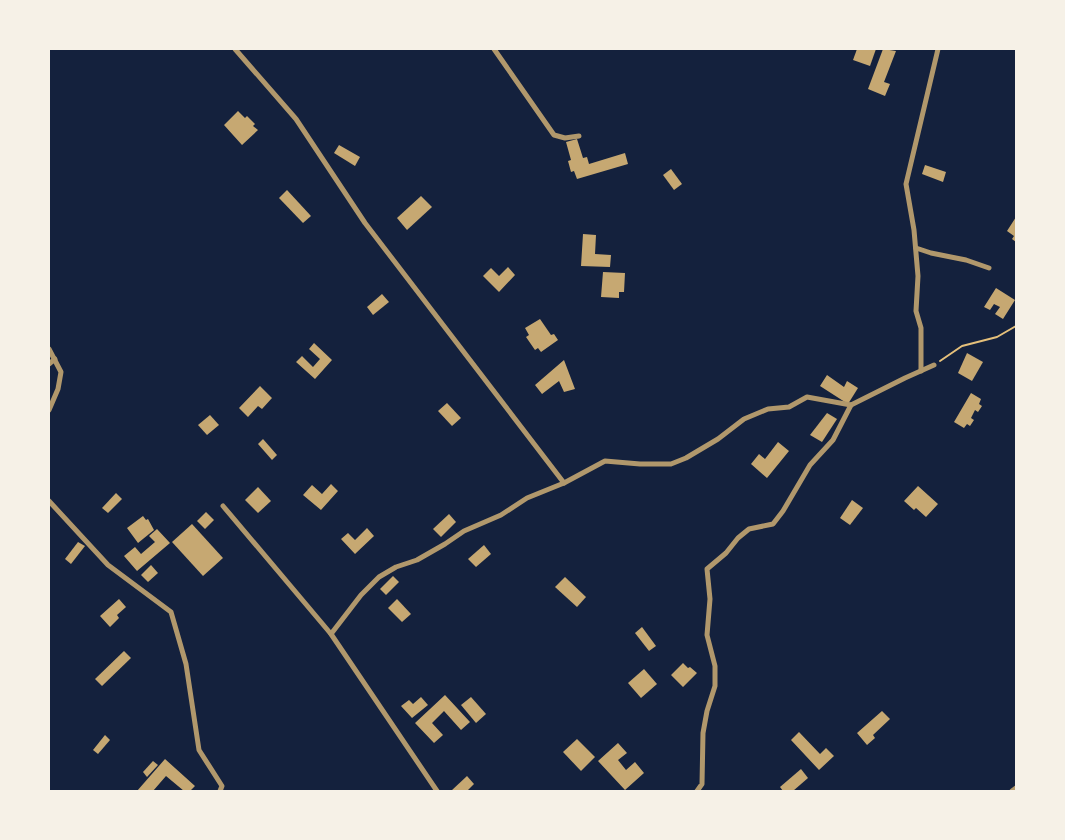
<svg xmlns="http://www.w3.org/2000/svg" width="1065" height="840" font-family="Quicksand,sans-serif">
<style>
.building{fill:#c6a872}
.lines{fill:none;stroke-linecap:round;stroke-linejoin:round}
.path{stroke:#e5c07b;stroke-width:2}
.minor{stroke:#b1986c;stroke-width:5}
</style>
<rect width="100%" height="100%" fill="#14213d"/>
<g class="building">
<path d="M857,49h19l-6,17 -17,-6z"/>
<path d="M883,49l13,2 -12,31 6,2 -5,12 -17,-7z"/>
<path d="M238,111l7,7 2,-2 8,8 -2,2 5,4 -16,15 -18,-20z"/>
<path d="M577,139l6,19 4,-1 2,7 36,-11 3,11 -51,15 -3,-8 -3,1 -3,-11 3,-1 -5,-18z"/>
<path d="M339,145l21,12 -5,9 -21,-13z"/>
<path d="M925,165l21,7 -3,10 -21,-8z"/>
<path d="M671,169l11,15 -8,6 -11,-15z"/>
<path d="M287,190l24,26 -8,7 -24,-25z"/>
<path d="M421,196l11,11 -25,23 -10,-12z"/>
<path d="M1016,217v25l-4,-3 2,-3 -7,-5z"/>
<path d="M583,234l13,1 -1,19 16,1 -1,12 -29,-1z"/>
<path d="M508,267l7,8 -16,17 -16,-16 8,-8 8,8z"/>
<path d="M603,272l22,1 -1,19h-5v6l-18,-1z"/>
<path d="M996,288l19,12 -12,19 -8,-5 5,-7 -6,-3 -4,6 -6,-3z"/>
<path d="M382,294l7,8 -16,13 -6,-8z"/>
<path d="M540,319l11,16 3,-1 4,6 -17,12 -3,-4 -3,2 -9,-13 3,-2 -4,-7z"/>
<path d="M314,343l18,17 -17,19 -19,-17 6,-6 11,11 7,-8 -11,-10z"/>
<path d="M967,353l16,9 -11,19 -14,-8z"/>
<path d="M564,360l11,29 -11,3 -5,-11 -17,13 -7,-9z"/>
<path d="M827,375l17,12 3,-6 11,7 -10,16 -28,-18z"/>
<path d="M260,386l12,12 -10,11 -4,-3 -10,11 -9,-9z"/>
<path d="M971,393l10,6 -2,5 3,2 -4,6 -3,-2 -4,8 3,2 -4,6 -3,-2 -3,4 -10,-6z"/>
<path d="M447,403l14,15 -9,8 -14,-15z"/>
<path d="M827,413l10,6 -15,23 -12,-7z"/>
<path d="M210,415l9,10 -12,10 -9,-10z"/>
<path d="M263,439l14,16 -5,5 -14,-16z"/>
<path d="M778,442l11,9 -22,27 -16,-14 8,-10 6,5z"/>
<path d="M331,484l7,7 -17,19 -18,-15 9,-10 10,9z"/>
<path d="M918,486l20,18 -12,13 -10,-9 -2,2 -10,-9z"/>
<path d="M258,487l13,14 -13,12 -13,-13z"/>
<path d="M116,493l6,6 -14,14 -6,-5z"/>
<path d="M852,500l11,8 -13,17 -10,-7z"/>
<path d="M206,512l8,8 -9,9 -8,-8z"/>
<path d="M449,514l7,8 -15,15 -8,-8z"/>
<path d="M143,516l3,4 2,-1 6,11 -16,13 -11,-15z"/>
<path d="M192,524l31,34 -20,18 -31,-34z"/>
<path d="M367,528l7,8 -19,18 -14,-15 7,-6 7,7z"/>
<path d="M157,529l13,14 -33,28 -13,-15 11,-9 6,7 14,-12 -6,-6z"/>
<path d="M78,542l7,4 -14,18 -6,-5z"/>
<path d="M484,545l7,9 -15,13 -8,-8z"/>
<path d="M151,565l7,8 -10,9 -7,-7z"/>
<path d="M393,576l6,6 -13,13 -6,-6z"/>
<path d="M565,577l21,20 -9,10 -22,-20z"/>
<path d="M119,599l7,8 -9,8 2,3 -9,9 -10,-11z"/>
<path d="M397,599l14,15 -9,8 -14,-14z"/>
<path d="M642,627l14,19 -7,5 -14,-18z"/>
<path d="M124,651l7,7 -29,28 -7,-7z"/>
<path d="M683,663l5,5 2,-1 7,6 -14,14 -12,-12z"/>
<path d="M644,669l13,15 -16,14 -13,-15z"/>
<path d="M445,695l25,27 -9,8 -17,-19 -12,12 11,12 -9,8 -19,-20z"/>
<path d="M421,697l7,8 -16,13 -11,-12 8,-6 4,4z"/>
<path d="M471,697l15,17 -10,9 -15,-18z"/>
<path d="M882,711l8,8 -17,16 2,3 -8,7 -10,-12z"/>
<path d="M799,732l21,22 6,-6 8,8 -15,14 -28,-30z"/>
<path d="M105,735l5,5 -12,14 -5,-4z"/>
<path d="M577,739l18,18 -14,14 -18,-19z"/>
<path d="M618,743l9,10 -9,7 8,10 9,-8 9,11 -19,17 -27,-29z"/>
<path d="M165,759l30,27 -5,5h-6l-18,-15 -13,15h-16z"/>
<path d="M153,761l5,4 -11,12 -4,-5z"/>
<path d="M801,769l7,9 -15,13h-10l-3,-4z"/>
<path d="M467,776l7,8 -7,7h-16z"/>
</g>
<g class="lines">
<path class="path" d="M940,361l22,-15 35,-9 19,-11"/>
<g class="minor">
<path d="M235,49l61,70 69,104 199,260"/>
<path d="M494,49l60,86 11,3 14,-2"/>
<path d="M916,248l15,5 35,7 23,8"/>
<path d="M49,349l12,23 -3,17 -9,21"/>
<path d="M49,364l6,-5"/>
<path d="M921,371v-43l-5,-17 2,-35 -4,-46 -8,-46 32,-135"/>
<path d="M49,501l59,64 63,47 15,52 13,86 23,36 -2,5"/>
<path d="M223,506l108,128 106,157"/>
<path d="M331,634l30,-39 18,-18 17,-10 21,-7 28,-16 19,-13 37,-16 26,-17 37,-15 41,-22 35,3h31l15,-6 32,-19 26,-20 24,-10 21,-2 18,-10 44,8 54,-27 29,-13"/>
<path d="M697,791l5,-7 1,-51 4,-22 8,-25v-20l-8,-31 3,-36 -3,-30 19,-16 12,-15 11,-9 24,-5 10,-13 27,-46 23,-25 18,-35"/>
<path d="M1012,791l4,-3"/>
</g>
</g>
<rect width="1065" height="840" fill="none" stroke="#f6f1e7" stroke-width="100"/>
</svg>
